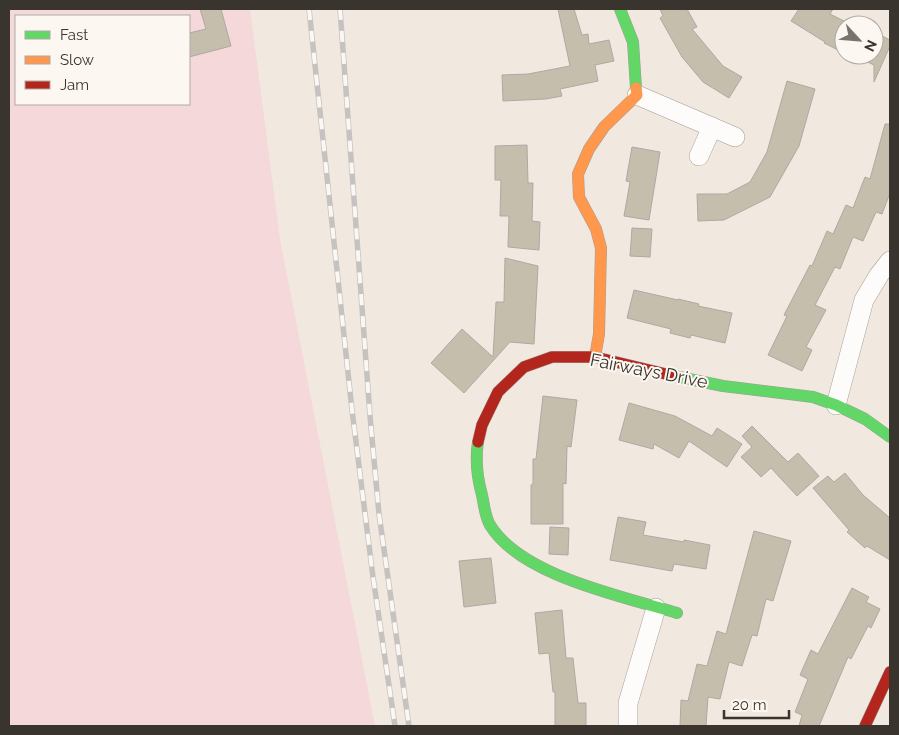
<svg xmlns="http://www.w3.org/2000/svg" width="899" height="735" font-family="Raleway,sans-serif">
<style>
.green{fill:#f5d8d9;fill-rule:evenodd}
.building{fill:#c5bead;stroke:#aea9a3}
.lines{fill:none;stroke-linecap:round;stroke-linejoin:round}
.street-casing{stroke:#a39d97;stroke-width:20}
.fast-casing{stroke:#a39d97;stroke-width:12}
.slow-casing{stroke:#a39d97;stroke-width:12}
.jam-casing{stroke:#a39d97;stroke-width:12}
.street{stroke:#fdfcfa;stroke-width:19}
.fast{stroke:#63d668;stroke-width:11}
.slow{stroke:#ff974d;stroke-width:11}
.jam{stroke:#b3261e;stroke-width:11}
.rail-casing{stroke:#c5c3c1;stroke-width:5.5}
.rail{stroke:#fdf7f1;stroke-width:4;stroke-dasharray:11;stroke-linecap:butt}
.labels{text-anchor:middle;stroke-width:4;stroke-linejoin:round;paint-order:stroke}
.street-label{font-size:18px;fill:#39342e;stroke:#fdf7f1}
</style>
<rect width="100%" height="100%" fill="#f1e8e0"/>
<path class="green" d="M9,9h241l30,230 95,487h-366zM16,16h173v88h-173z"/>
<g class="building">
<path d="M200,9h21l10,37 -42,11v-24l17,-4z"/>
<path d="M558,9h16l8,26 6,-1 1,10 20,-4 5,21 -19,4 3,16 -38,8 2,7 -16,3 -43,2 -1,-26 26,-1 42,-8z"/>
<path d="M660,9h27l10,18 -5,2 31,37 19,11 -13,21 -26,-16 -21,-25 -22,-39 3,-2z"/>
<path d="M799,9h34l-3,5 22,11h-8v28l-20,-10 1,-1 -34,-21z"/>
<path d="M874,32l16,8v6l-16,36v-17l-21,-10h21z"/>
<path d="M787,81l28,8 -16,57 -29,51 -46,23 -26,1 -1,-27h30l23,-12 17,-30z"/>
<path d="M885,124h5v69l-8,21 -6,-2 -13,29 -10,-4 -13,32 -5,-2 -20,38 11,5 -20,37 6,3 -10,21 -34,-16 19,-39 -3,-1 26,-50 2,1 15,-35 6,3 13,-29 7,3 12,-31 5,2z"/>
<path d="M527,145l1,38h5l-1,38 8,1 -1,28 -31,-3 1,-31h-9l1,-36h-6v-34z"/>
<path d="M632,147l28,5 -11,68 -25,-4 6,-34 -4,-1z"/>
<path d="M632,228l20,1 -2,28 -20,-1z"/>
<path d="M505,258l33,8 -4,78 -24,-2 -46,51 -33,-30 31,-34 31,28 3,-55h8z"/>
<path d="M634,290l44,10v-1l21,5 -1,2 34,7 -7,30 -34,-8 -1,3 -20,-5 1,-4 -44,-11z"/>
<path d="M543,396l34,4 -6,47 -4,-1 -1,38 -3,-1v41h-32v-39l2,-1v-25h3z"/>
<path d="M629,403l46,13 37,20 5,-8 25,16 -15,23 -38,-26 -10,17 -25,-14 -1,5 -34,-9z"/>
<path d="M752,426l36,36 10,-9 21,23 -22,20 -26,-28 -10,9 -20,-20 11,-10 -10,-11z"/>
<path d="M845,473l18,22 27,23v42l-23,-14 -2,2 -18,-16 2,-2 -36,-42 15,-12 6,6z"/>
<path d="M618,517l28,5 -3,13 41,7v-2l26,5 -4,24 -32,-5 -2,7 -62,-11z"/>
<path d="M550,527l19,1 -1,27 -19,-1z"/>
<path d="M754,531l37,10 -18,60 -7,-2 -9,37 -5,-1 -10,31 -13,-4 -9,37 -12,-2 -2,29h-26l1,-26 7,1 9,-37 10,2 10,-35 9,3z"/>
<path d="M491,558l5,45 -32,4 -5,-46z"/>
<path d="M852,588l17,9 -3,5 14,7 -9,19 -3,-2 -17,33 -3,-2 -29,69h-20l3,-11 -7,-3 13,-33 -8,-4 11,-25 7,4z"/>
<path d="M562,610l4,48h7l5,45h8v23h-31v-34h-2l-4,-39 -10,1 -4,-41z"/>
</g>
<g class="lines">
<defs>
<g id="street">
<path d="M637,95l98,42"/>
<path d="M699,156l13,-29"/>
<path d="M836,405l28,-105 15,-25 11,-14"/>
<path d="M628,726v-23l28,-95"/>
</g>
<g id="fast">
<path d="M620,9l13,33 3,46"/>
<path d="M674,376l49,10 90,11 23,8 29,14 25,18"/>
<path d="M478,442c-3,19 -1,35 4,53 2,9 3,22 8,30 31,51 132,71 187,88"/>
</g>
<path id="slow" d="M595,357l4,-23 2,-86 -5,-19 -17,-32 -1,-23 11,-25 15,-22 33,-32 -1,-7"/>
<g id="jam">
<path d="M478,442l4,-17 16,-33 26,-25 28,-10h43l79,19"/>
<path d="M865,726l25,-54"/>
</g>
</defs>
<use href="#street" class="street-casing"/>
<use href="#fast" class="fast-casing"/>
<use href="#slow" class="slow-casing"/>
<use href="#jam" class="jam-casing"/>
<use href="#street" class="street"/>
<use href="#fast" class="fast"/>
<use href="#slow" class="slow"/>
<use href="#jam" class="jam"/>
<defs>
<g id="rail">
<path d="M309,9l43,401 21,167 22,149"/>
<path d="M340,9l30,407 9,98 30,212"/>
</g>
</defs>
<use href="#rail" class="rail-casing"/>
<use href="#rail" class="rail"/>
</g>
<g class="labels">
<g class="street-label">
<text transform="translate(649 371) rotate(11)" y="6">Fairways Drive</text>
</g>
</g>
<rect width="899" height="735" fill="none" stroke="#39342e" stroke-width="20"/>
<rect x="15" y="15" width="175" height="90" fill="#fdf7f1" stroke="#afa9a3"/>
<rect x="25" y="31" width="25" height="8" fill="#63d668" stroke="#afa9a3"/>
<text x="60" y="40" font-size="15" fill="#39342e">Fast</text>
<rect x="25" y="56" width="25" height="8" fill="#ff974d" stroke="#afa9a3"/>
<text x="60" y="65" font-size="15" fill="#39342e">Slow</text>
<rect x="25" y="81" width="25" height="8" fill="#b3261e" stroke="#afa9a3"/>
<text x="60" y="90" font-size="15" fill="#39342e">Jam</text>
<g transform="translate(859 40) rotate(116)"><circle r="24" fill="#fdf7f1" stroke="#afa9a3"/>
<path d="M0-4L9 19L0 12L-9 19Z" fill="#79736c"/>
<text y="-8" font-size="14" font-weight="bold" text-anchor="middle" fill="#39342e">N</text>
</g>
<path d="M724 710v8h65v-8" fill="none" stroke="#39342e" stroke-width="2.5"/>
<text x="732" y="710" font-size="15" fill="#39342e" stroke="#fdf7f1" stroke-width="4" paint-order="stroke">20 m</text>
</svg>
